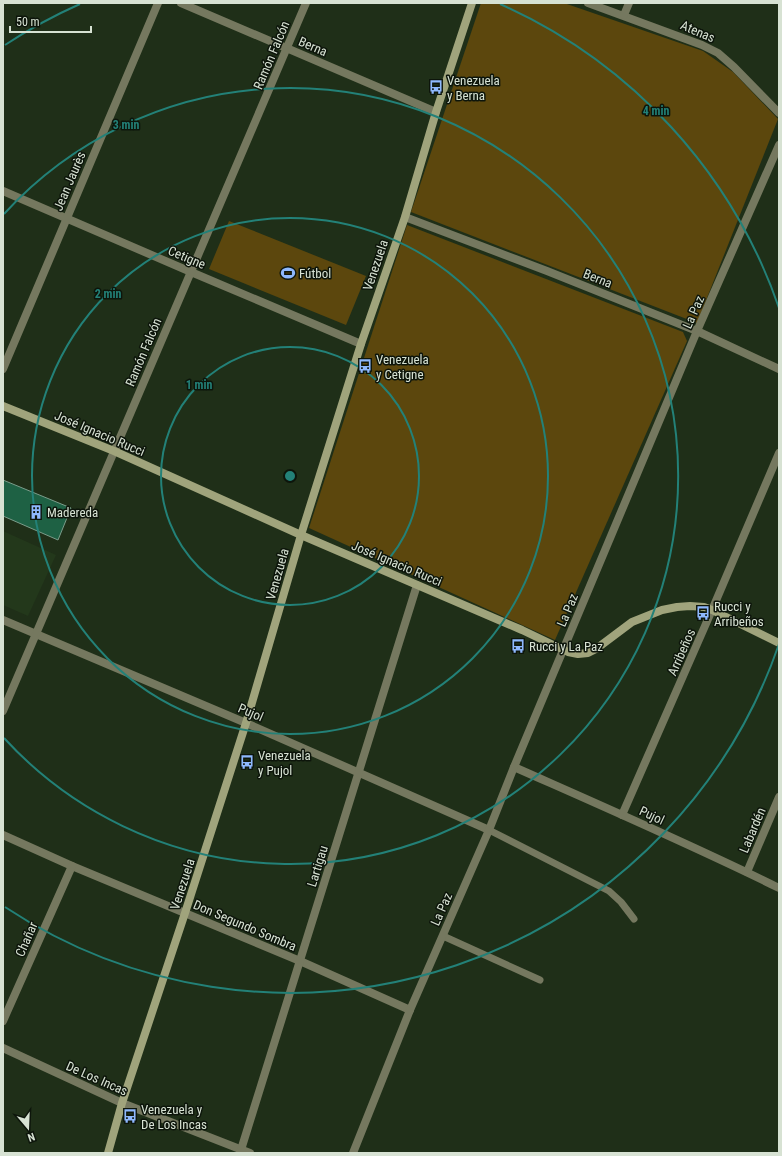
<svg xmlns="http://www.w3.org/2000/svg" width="782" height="1156" font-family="'Roboto Condensed',sans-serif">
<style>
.built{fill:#23381b}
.green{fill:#5c470d}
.building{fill:#1e6144;stroke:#7a9c8a}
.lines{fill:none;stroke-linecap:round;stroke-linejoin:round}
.lane{stroke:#75785f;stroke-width:7}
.street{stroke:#75785f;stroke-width:8}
.secondary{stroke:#a0a47c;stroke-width:8}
.ring{fill:none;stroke:#238178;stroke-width:2}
.labels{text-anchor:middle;stroke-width:3;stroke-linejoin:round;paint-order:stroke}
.street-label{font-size:13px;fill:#d7e2d3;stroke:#0d150b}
.poi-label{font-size:13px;fill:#d7e2d3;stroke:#0d150b;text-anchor:start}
.centre{fill:#238178;stroke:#0d150b;stroke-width:2}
.ring-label{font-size:12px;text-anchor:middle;font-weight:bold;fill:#238178;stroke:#0d150b;stroke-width:3;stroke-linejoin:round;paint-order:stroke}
</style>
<rect width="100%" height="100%" fill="#1f2f18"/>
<path class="built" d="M3,531l53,24 -28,61 -25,-11z"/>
<g class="green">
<path d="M481,3h83l139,48 30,21 45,47 -81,204 -286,-111z"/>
<path d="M229,221l137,55 -20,49 -137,-56z"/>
<path d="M407,225l276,107 4,9 -132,299 -246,-112z"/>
</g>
<path class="building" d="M3,480l68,28 -13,32 -55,-24z"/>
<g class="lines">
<g class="lane">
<path d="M489,830l120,61 12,11 13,17"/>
<path d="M443,936l97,44"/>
</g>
<g class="street">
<path d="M181,3l255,109"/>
<path d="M588,3l114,42 16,8 16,14 45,46"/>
<path d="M624,15l5,-12"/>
<path d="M3,191l188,81 170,72"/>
<path d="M405,217l142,54 150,60 82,38"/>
<path d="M3,369l155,-366"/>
<path d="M3,620l243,103 243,107"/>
<path d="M3,711l303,-708"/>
<path d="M514,767c88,39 178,78 265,121"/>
<path d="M622,815l90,-205 67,-157"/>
<path d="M3,835l69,31 228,95 110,49"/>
<path d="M747,872l32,-75"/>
<path d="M3,1021l69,-155"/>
<path d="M3,1048l119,55 128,50"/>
<path d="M240,1153l177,-568"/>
<path d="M353,1153l57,-143 79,-180 25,-63 183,-436 82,-186"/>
</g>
<g class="secondary">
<path d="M3,406l111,45 187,84 221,95 46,22 10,2 10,-1 8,-4 36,-27 30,-12 15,-3 13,-1 14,1 8,3 67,33"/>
<path d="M108,1153l14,-50 63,-190 61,-190 55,-188 60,-191 44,-127 31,-105 36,-109"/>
</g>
</g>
<g class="ring">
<circle cx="290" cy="476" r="129"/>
<circle cx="290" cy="476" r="258"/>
<path d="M4 214A388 388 0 1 1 4 738"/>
<path d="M779 644A517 517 0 0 1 5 907M5 45A517 517 0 0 1 80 4M500 4A517 517 0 0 1 779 308"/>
</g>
<defs>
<symbol id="bus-bare" viewBox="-9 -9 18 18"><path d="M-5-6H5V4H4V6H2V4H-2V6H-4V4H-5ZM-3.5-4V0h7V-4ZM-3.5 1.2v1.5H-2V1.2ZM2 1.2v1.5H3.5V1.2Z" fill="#8eb8fd" stroke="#0d150b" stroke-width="2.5" paint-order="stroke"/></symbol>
<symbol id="stadium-bare" viewBox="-9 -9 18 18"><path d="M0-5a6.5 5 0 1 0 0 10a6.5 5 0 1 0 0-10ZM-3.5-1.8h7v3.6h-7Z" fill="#8eb8fd" stroke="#0d150b" stroke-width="2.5" paint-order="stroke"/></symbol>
<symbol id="building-bare" viewBox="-9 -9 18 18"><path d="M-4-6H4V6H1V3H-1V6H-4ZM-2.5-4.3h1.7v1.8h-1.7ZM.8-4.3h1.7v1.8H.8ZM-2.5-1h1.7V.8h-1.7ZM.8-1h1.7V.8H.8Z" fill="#8eb8fd" stroke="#0d150b" stroke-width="2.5" paint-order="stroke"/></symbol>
</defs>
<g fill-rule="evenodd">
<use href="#bus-bare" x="426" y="77" width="20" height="20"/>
<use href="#stadium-bare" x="278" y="263" width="20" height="20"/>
<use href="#bus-bare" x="355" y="356" width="20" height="20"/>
<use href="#building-bare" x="26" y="502" width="20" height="20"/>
<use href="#bus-bare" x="693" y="603" width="20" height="20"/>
<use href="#bus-bare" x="508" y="636" width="20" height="20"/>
<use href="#bus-bare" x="237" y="752" width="20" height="20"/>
<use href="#bus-bare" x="120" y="1106" width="20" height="20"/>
</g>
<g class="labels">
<g class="street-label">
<text transform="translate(698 31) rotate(23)" y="5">Atenas</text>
<text transform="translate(313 46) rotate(23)" y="5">Berna</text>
<text transform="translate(271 55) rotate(-67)" y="5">Ramón Falcón</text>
<text transform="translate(69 181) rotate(-67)" y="5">Jean Jaurès</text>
<text transform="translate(187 257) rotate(23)" y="5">Cetigne</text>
<text transform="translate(375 265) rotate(-71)" y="5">Venezuela</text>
<text transform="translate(598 278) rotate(22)" y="5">Berna</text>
<text transform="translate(693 312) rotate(-66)" y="5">La Paz</text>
<text transform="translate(143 352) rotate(-67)" y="5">Ramón Falcón</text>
<text transform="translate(100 433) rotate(23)" y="5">José Ignacio Rucci</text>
<text transform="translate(397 563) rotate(23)" y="5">José Ignacio Rucci</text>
<text transform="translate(277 574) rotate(-74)" y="5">Venezuela</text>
<text transform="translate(567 610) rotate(-67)" y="5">La Paz</text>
<text transform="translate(681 652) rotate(-66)" y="5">Arribeños</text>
<text transform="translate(251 712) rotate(23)" y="5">Pujol</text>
<text transform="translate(652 815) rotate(25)" y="5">Pujol</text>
<text transform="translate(752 830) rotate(-67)" y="5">Labardén</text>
<text transform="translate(317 866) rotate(-73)" y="5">Lartigau</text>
<text transform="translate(182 884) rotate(-72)" y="5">Venezuela</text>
<text transform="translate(441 909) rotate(-66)" y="5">La Paz</text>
<text transform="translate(245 925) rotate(23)" y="5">Don Segundo Sombra</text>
<text transform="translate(26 939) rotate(-66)" y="5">Chañar</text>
<text transform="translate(97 1078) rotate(24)" y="5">De Los Incas</text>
</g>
<g class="poi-label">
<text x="447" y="85">Venezuela<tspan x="447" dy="15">y Berna</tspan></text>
<text x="299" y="278">Fútbol</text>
<text x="376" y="364">Venezuela<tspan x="376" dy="15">y Cetigne</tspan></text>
<text x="47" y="517">Madereda</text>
<text x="714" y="611">Rucci y<tspan x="714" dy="15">Arribeños</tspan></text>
<text x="529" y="651">Rucci y La Paz</text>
<text x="258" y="760">Venezuela<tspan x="258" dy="15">y Pujol</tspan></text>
<text x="141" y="1114">Venezuela y<tspan x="141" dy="15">De Los Incas</tspan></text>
</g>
</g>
<circle cx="290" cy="476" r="6" class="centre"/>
<g class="ring-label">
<text x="656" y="115">4 min</text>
<text x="126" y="129">3 min</text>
<text x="108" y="298">2 min</text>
<text x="199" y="389">1 min</text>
</g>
<rect width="782" height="1156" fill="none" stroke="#d7e2d3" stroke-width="8"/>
<g transform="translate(28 1128) rotate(161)" stroke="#0d150b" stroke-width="3" paint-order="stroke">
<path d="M0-3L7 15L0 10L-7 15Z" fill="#d7e2d3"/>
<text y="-6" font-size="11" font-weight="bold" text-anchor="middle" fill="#d7e2d3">N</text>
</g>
<path d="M10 26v6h81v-6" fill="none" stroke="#d7e2d3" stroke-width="2"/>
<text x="16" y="26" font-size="12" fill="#d7e2d3" stroke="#0d150b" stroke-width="3" paint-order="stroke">50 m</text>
</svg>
